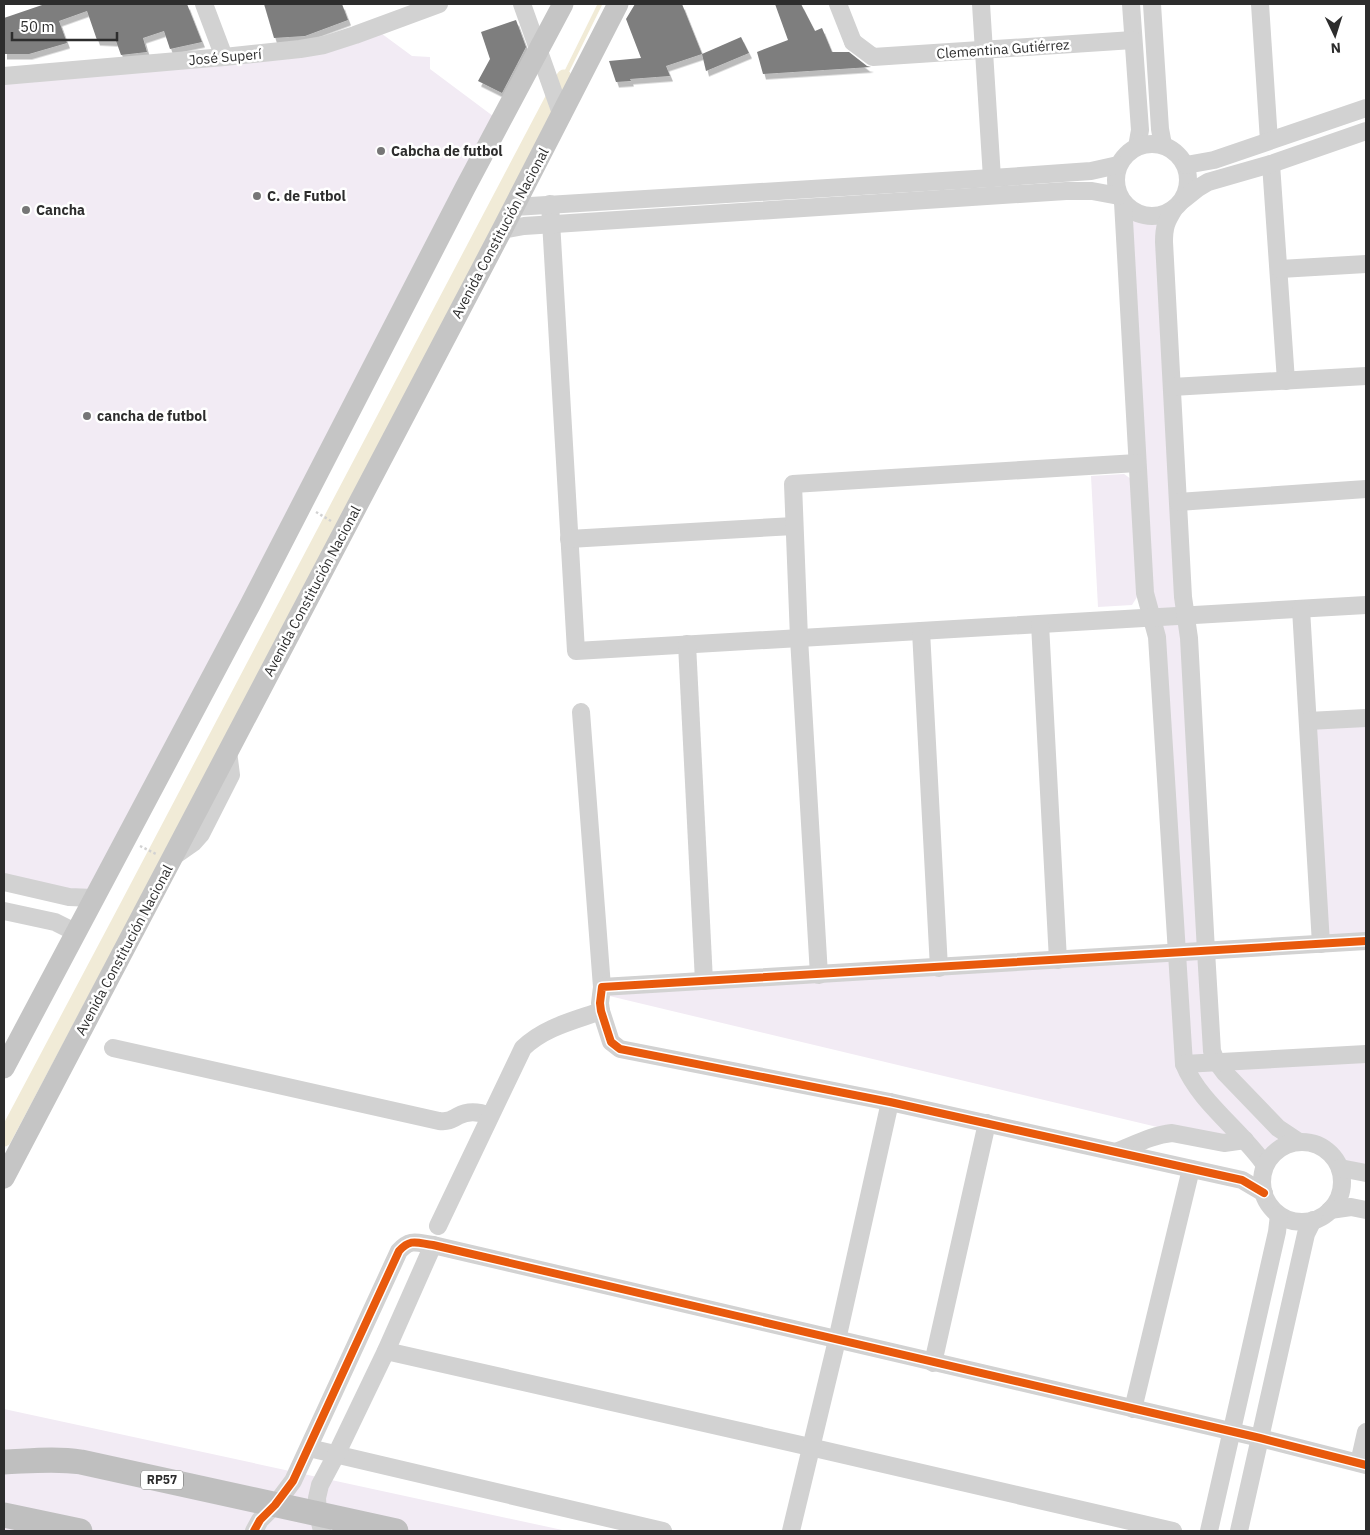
<svg xmlns="http://www.w3.org/2000/svg" width="1370" height="1535" font-family="'IBM Plex Sans',sans-serif">
<style>
.green{fill:#f2ebf4}
.lines{fill:none;stroke-linecap:round;stroke-linejoin:round}
.stream{stroke:#f1ebd7;stroke-width:4.5}
.canal{stroke:#f1ebd7;stroke-width:15}
.building{fill:#7e7e7e;filter:url(#shadow)}
.path{stroke:#d2d2d2;stroke-width:2.5;stroke-dasharray:2.5 2.5;stroke-linecap:butt}
.minor{stroke:#d2d2d2;stroke-width:18}
.major{stroke:#c5c5c5;stroke-width:21}
.highway{stroke:#bfbfbf;stroke-width:25}
.cycleway-casing{stroke:#fff;stroke-width:11}
.cycleway{stroke:#e8590c;stroke-width:8}
.poi-dot{fill:#767676;stroke:#fff;stroke-width:2}
.labels{text-anchor:middle;stroke-width:5;stroke-linejoin:round;paint-order:stroke}
.shield{fill:#fff;stroke:#6c6c6c;stroke-width:1}
.shield-label{font-size:12px;font-weight:bold;fill:#2d2d2d}
.street-label{font-size:14px;fill:#2d2d2d;stroke:#fff}
.poi-label{font-size:14px;font-weight:bold;fill:#2d2d2d;stroke:#fff;text-anchor:start}
</style>
<defs>
<filter id="shadow"><feDropShadow dx="3" dy="5.5" stdDeviation="0" flood-color="#0004"/></filter>
</defs>
<rect width="100%" height="100%" fill="#fff"/>
<g class="green">
<path d="M374,28l38,28 18,1v12l71,53 -408,776 -89,-19v-806l288,-23z"/>
<path d="M1123,202l18,13 30,-1 44,844 151,-5v118l-26,-3 -17,-20 -24,-6 -34,23 -16,-21 -25,-1 -623,-149 577,-41z"/>
<path d="M1124,474l7,5 6,118 -5,8 -34,2 -7,-131z"/>
<path d="M1366,718v223l-45,3 -13,-223z"/>
<path d="M4,1409l563,122h-563z"/>
</g>
<g class="lines">
<path class="stream" d="M564,77l36,-73"/>
<path class="canal" d="M4,1139l124,-234 436,-828"/>
</g>
<g class="building">
<path d="M45,4h142l15,38 -32,7 -6,-18 -21,7 4,14 -26,3 -5,-14 -19,-1 -10,-29 -28,10 8,22 -38,11h-25v-36z"/>
<path d="M264,4h78l6,16 -43,16 -31,2z"/>
<path d="M635,4h47l20,50 -36,12 4,10 -40,3 1,2 -15,1 -7,-21 32,-3 -15,-39z"/>
<path d="M775,4h26l14,27 7,-3 10,24h17l18,14 4,1 -108,7 -6,-22 31,-12z"/>
<path d="M516,20l10,27 -24,46 -24,-12 12,-22 -9,-27z"/>
<path d="M741,37l8,16 -43,18 -4,-17z"/>
</g>
<g class="lines">
<g class="path">
<path d="M316,512l15,9"/>
<path d="M140,846l16,8"/>
</g>
<g class="minor">
<path d="M204,4l20,53"/>
<path d="M522,4l40,112"/>
<path d="M838,4l15,38"/>
<path d="M981,4l11,174"/>
<path d="M1131,4l9,126 -3,17"/>
<path d="M1152,4l8,125 3,16"/>
<path d="M1260,4l9,137"/>
<path d="M853,42l20,15 260,-17"/>
<path d="M4,76l220,-19 76,-8 24,-4 31,-10 84,-31"/>
<circle cx="1152" cy="180" r="36"/>
<path d="M1271,164l15,217"/>
<path d="M1186,165l28,-5 152,-52"/>
<path d="M1183,200l15,-12 10,-6 63,-18 95,-33"/>
<path d="M1123,202l22,391 12,44 27,427c15,38 58,67 81,101"/>
<path d="M550,204l26,447 790,-46"/>
<path d="M514,207l478,-29 99,-7 27,-6"/>
<path d="M1174,209c-8,13 -10,18 -10,33l19,355 6,41 17,313 6,100 4,10 9,12 53,55 21,14"/>
<path d="M502,230l22,-4 542,-35h26l27,5"/>
<path d="M1280,269l86,-5"/>
<path d="M1172,387l194,-11"/>
<path d="M1178,502l188,-13"/>
<path d="M569,539l225,-13"/>
<path d="M1301,609l20,335"/>
<path d="M1040,624l18,336"/>
<path d="M921,631l18,337"/>
<path d="M687,644l17,337"/>
<path d="M581,712l21,275"/>
<path d="M1308,721l58,-3"/>
<path d="M173,857l20,-14 8,-9 30,-59 -3,-24"/>
<path d="M4,882l65,15 24,1"/>
<path d="M4,911l51,11 20,10"/>
<path d="M819,975l-20,-337 -6,-154 344,-21"/>
<path d="M113,1048l326,73c9,1 12,-1 19,-5 11,-6 22,-4 32,0"/>
<path d="M1184,1064l182,-10"/>
<circle cx="1302" cy="1182" r="40"/>
<path d="M1116,1152c18,-7 36,-17 56,-19l52,10 21,-3"/>
<path d="M1340,1168l26,5"/>
<path d="M1264,1193l-22,-13 -352,-78 -270,-53 -9,-7 -10,-31 -1,-8 2,-16 764,-46"/>
<path d="M1330,1210l21,-3 15,3"/>
<path d="M438,1226l85,-178c22,-21 50,-27 78,-37"/>
<path d="M386,1351l424,96 363,84"/>
<path d="M933,1363l54,-240"/>
<path d="M1133,1409l58,-240"/>
<path d="M309,1448l354,83"/>
<path d="M1359,1463l7,-31"/>
<path d="M254,1531l6,-11 15,-15 18,-24 106,-230c12,-13 18,-8 34,-6l827,193 106,27"/>
<path d="M322,1531l-4,-17 -1,-16 3,-13 16,-30 50,-104 47,-106"/>
<path d="M791,1531l46,-191 53,-238"/>
<path d="M1209,1531l68,-299 2,-17"/>
<path d="M1239,1531l67,-297 7,-14"/>
</g>
<g class="major">
<path d="M4,1068l246,-463 215,-417 98,-184"/>
<path d="M4,1178l498,-948 116,-226"/>
</g>
<g class="highway">
<path d="M4,1462c26,-1 51,-4 77,0l315,69"/>
<path d="M4,1515l76,16"/>
</g>
<defs>
<g id="cycleway">
<path d="M1264,1193l-22,-13 -352,-78 -270,-53 -9,-7 -10,-31 -1,-8 2,-16 764,-46"/>
<path d="M254,1531l6,-11 15,-15 18,-24 106,-230c12,-13 18,-8 34,-6l827,193 106,27"/>
</g>
</defs>
<use href="#cycleway" class="cycleway-casing"/>
<use href="#cycleway" class="cycleway"/>
</g>
<g class="poi-dot">
<circle cx="381" cy="151" r="5"/>
<circle cx="257" cy="196" r="5"/>
<circle cx="26" cy="210" r="5"/>
<circle cx="87" cy="416" r="5"/>
</g>
<g class="labels">
<rect class="shield" x="141" y="1470.5" width="42" height="19" rx="4"/>
<g class="shield-label">
<text x="162" y="1484">RP57</text>
</g>
<g class="street-label">
<text transform="translate(1003 49) rotate(-4)" y="5">Clementina Gutiérrez</text>
<text transform="translate(225 57) rotate(-5)" y="5">José Superí</text>
<text transform="translate(500 233) rotate(-62)" y="5">Avenida Constitución Nacional</text>
<text transform="translate(312 591) rotate(-62)" y="5">Avenida Constitución Nacional</text>
<text transform="translate(124 950) rotate(-62)" y="5">Avenida Constitución Nacional</text>
</g>
<g class="poi-label">
<text x="391" y="156">Cabcha de futbol</text>
<text x="267" y="201">C. de Futbol</text>
<text x="36" y="215">Cancha</text>
<text x="97" y="421">cancha de futbol</text>
</g>
</g>
<rect width="1370" height="1535" fill="none" stroke="#2d2d2d" stroke-width="10"/>
<g transform="translate(1335 35) rotate(176)" stroke="#ffffff" stroke-width="4" paint-order="stroke">
<path d="M0-4L9 19L0 12L-9 19Z" fill="#2d2d2d"/>
<text y="-8" font-size="14" font-weight="bold" text-anchor="middle" fill="#2d2d2d">N</text>
</g>
<path d="M12 32v8h105v-8" fill="none" stroke="#2d2d2d" stroke-width="2.5"/>
<text x="20" y="32" font-size="15" fill="#2d2d2d" stroke="#ffffff" stroke-width="4" paint-order="stroke">50 m</text>
</svg>
